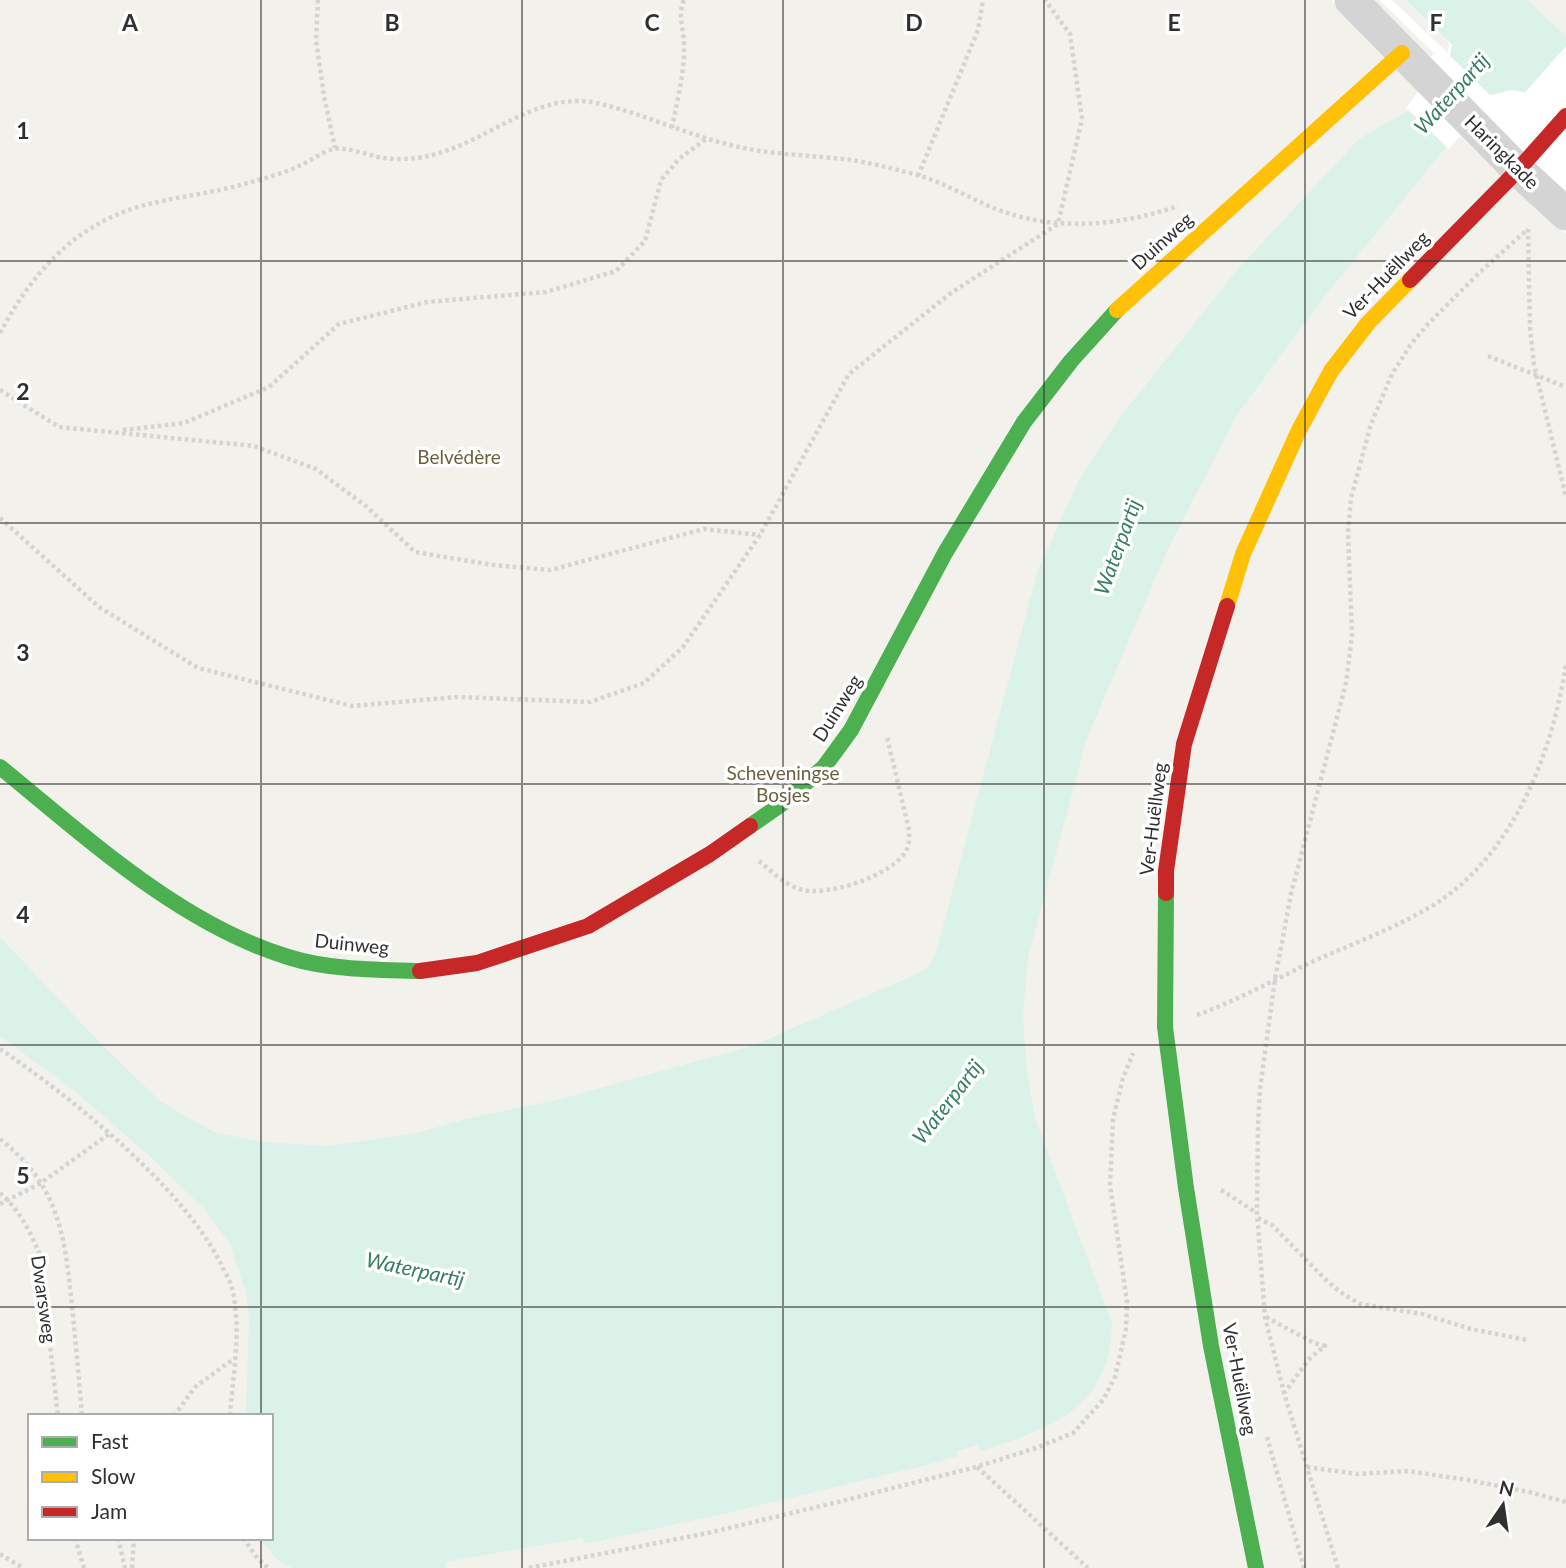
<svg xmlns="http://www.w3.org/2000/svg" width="1566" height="1568" font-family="Lato,sans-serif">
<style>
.green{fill:#f3f1eb;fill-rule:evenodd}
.water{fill:#daf2e8}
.pier{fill:#fff}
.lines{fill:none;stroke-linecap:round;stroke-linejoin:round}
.path{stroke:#d3d3d3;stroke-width:4.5;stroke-dasharray:3.5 3.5;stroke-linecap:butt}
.street{stroke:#d4d4d4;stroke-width:33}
.fast{stroke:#4caf50;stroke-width:16}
.slow{stroke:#ffc107;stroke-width:16}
.jam{stroke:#c62828;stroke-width:16}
.grid{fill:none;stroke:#303030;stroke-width:2;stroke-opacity:0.55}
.labels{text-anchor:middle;stroke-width:7;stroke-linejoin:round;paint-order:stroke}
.street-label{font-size:19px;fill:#303030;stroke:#fff}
.park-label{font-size:19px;fill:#6c5f3d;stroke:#fff}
.water-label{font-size:21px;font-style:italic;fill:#368060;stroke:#fff}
.grid-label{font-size:23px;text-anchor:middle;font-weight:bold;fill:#303030;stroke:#fff;stroke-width:7;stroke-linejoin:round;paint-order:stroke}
</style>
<rect width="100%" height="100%" fill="#fff"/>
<g class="green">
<path d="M0,0h1331c77,79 150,163 235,234v1334h-1566zM30,1416h241v122h-241z"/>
<path d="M1372,0h7l55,53 -4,4z"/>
<path d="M1392,0h12l45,43 -1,10z"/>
<path d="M1526,0h40v36z"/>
</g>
<path class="water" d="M1405,0h122l39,36v97l-42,-41 -13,-2 -20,5 -45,52 -117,144 -93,125 -70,137 -79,185 -59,219 -5,59 4,58 8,44 77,205c-2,86 -61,106 -132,128l-2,-6 -22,6 2,5 -28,8 -194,47 -151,33 -3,-6 -137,24 1,6h-154l-15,-9 -18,-21h12v-122h-25l3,-97 -3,-27 -17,-50 -23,-31 -53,-52 -76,-66 -77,-57v-99l104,110 57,55 53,30 49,10 66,4 88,-13 49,-14 91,-19 195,-54 167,-73 10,-7 7,-13 102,-383 41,-90 39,-60 119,-150 122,-131 50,-29 41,-54 2,-11z"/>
<g class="pier">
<path d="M1566,46v90l-44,-40z"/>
<path d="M1447,53l46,45 -44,51 -43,-41z"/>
</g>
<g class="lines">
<g class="path">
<path d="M318,0l-2,40 8,56 11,52"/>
<path d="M672,128c5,-27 13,-56 12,-84 0,-16 -7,-29 0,-44"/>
<path d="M918,176l60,-146 5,-30"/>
<path d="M1528,229l2,99 4,37 32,132"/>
<path d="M0,333c31,-58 72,-106 138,-126 34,-10 71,-13 106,-23 18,-5 38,-10 55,-18 11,-5 23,-14 34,-17 12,-3 38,7 50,9 13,2 32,1 45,-2 57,-12 109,-66 168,-53 46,10 89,31 134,42 39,10 82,10 121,15 21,3 42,9 63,14 30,8 54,24 82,35 58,23 124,17 182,-3"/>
<path d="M1488,356l78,31"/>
<path d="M0,390l59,37 195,19 62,23 51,38 48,45 78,13 57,5 154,-41 56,6"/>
<path d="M123,430l61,-7 85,-36 70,-63 88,-22 119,-10 70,-21 29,-30 16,-61 18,-21 27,-20"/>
<path d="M0,518l99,89 99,61 154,38 104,-9 134,5 54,-19 39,-36 77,-112 89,-161 102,-81 107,-69 24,-105 -12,-85 -25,-34"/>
<path d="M759,861c12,10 25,23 40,28 27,9 94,-14 107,-38 4,-7 3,-14 3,-21l-22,-93"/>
<path d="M1197,1015c41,-15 81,-37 121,-56 37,-16 77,-31 112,-52 82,-48 123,-154 136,-244"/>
<path d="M0,1049c71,48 182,137 221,215 3,7 9,16 11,24 10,41 1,86 -2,128"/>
<path d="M0,1139c60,47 65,98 72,168 4,37 7,73 10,109"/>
<path d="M1221,1190l36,23"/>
<path d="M0,1193c19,16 31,40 40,62l18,161"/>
<path d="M0,1204l41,-21 68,-49"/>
<path d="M1258,1218l14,7 53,54 15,13 20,12 62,10 49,15 56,11"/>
<path d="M1266,1317l48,26 11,3 -15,12 -25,34"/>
<path d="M174,1416l21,-29 40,-29"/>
<path d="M1267,1437l37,131"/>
<path d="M977,1467l111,101"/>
<path d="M1307,1467l50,7 51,-3 60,9 61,12 37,10"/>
<path d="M75,1538l9,30"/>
<path d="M118,1538l7,30"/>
<path d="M243,1538l15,21 10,9"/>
<path d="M0,1554l23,14"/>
<path d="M132,1568l2,-30"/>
<path d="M529,1568l179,-35 134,-32 134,-34 60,-19 37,-15 30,-33 12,-23 11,-48 1,-27 -17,-117 3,-66 10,-41 10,-25"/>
<path d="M1338,1568l-54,-175 -19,-76 -8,-104 1,-88 2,-36 15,-110 16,-85 55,-211 6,-48 -4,-103 3,-34 20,-74 21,-50 19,-30 17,-20 51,-51 49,-44"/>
</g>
<path class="street" d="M1351,0l167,170 48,44"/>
<g class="fast">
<path d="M0,767c86,70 180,157 288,190 41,13 90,13 132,14"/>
<path d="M750,826l33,-23 41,-36 27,-37 94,-177 79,-131 47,-61 46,-51"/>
<path d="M1166,893l-1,134 21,161 25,158 45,222"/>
</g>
<g class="slow">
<path d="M1117,310l285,-257"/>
<path d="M1227,606l16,-52 56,-124 32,-59 37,-48 42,-43"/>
</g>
<g class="jam">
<path d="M1410,280l108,-110 48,-54"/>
<path d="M1166,893v-22l18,-127 43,-138"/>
<path d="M420,971l57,-8 111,-37 122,-72 40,-28"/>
</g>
</g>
<path class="grid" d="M261,0v1416M522,0v1568M783,0v1568M1044,0v1568M1305,0v1568M0,261h1566M0,523h1566M0,784h1566M0,1045h1566M0,1307h1566M261,1538v30"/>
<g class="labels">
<g class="street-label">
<text transform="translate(1502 152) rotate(45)" y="7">Haringkade</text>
<text transform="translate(1162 241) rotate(-42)" y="7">Duinweg</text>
<text transform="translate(1386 275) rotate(-46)" y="7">Ver-Huëllweg</text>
<text transform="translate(837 708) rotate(-58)" y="7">Duinweg</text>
<text transform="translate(1153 819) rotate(-83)" y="7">Ver-Huëllweg</text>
<text transform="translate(352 944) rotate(6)" y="7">Duinweg</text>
<text transform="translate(44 1299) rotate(82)" y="7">Dwarsweg</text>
<text transform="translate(1240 1379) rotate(79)" y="7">Ver-Huëllweg</text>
</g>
<g class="park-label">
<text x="459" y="464">Belvédère</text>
<text x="783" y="780">Scheveningse<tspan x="783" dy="22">Bosjes</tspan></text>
</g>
<g class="water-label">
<text transform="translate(1452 94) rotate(-48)" y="7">Waterpartij</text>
<text transform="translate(1118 547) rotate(-70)" y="7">Waterpartij</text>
<text transform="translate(948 1102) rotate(-52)" y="7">Waterpartij</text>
<text transform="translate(415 1270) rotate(12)" y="7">Waterpartij</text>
</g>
</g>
<g class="grid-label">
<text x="130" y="31">A</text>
<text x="392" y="31">B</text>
<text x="652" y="31">C</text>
<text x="914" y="31">D</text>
<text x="1174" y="31">E</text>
<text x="1436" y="31">F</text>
<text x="23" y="139">1</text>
<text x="23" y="400">2</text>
<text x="23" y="661">3</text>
<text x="23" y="923">4</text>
<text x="23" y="1184">5</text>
</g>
<rect x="28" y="1414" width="245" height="126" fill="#ffffff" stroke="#acacac" stroke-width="2"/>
<rect x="42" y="1437" width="35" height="10" fill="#4caf50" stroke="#acacac" stroke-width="2"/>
<text x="91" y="1449" font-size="21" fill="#303030">Fast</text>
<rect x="42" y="1472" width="35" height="10" fill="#ffc107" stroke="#acacac" stroke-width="2"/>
<text x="91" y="1484" font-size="21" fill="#303030">Slow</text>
<rect x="42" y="1507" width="35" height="10" fill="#c62828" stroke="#acacac" stroke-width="2"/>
<text x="91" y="1519" font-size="21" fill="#303030">Jam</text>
<g transform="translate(1503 1505) rotate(13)" stroke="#ffffff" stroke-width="5" paint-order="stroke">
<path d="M0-5L12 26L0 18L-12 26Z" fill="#303030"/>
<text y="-10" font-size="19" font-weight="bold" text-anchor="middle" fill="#303030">N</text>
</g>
</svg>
